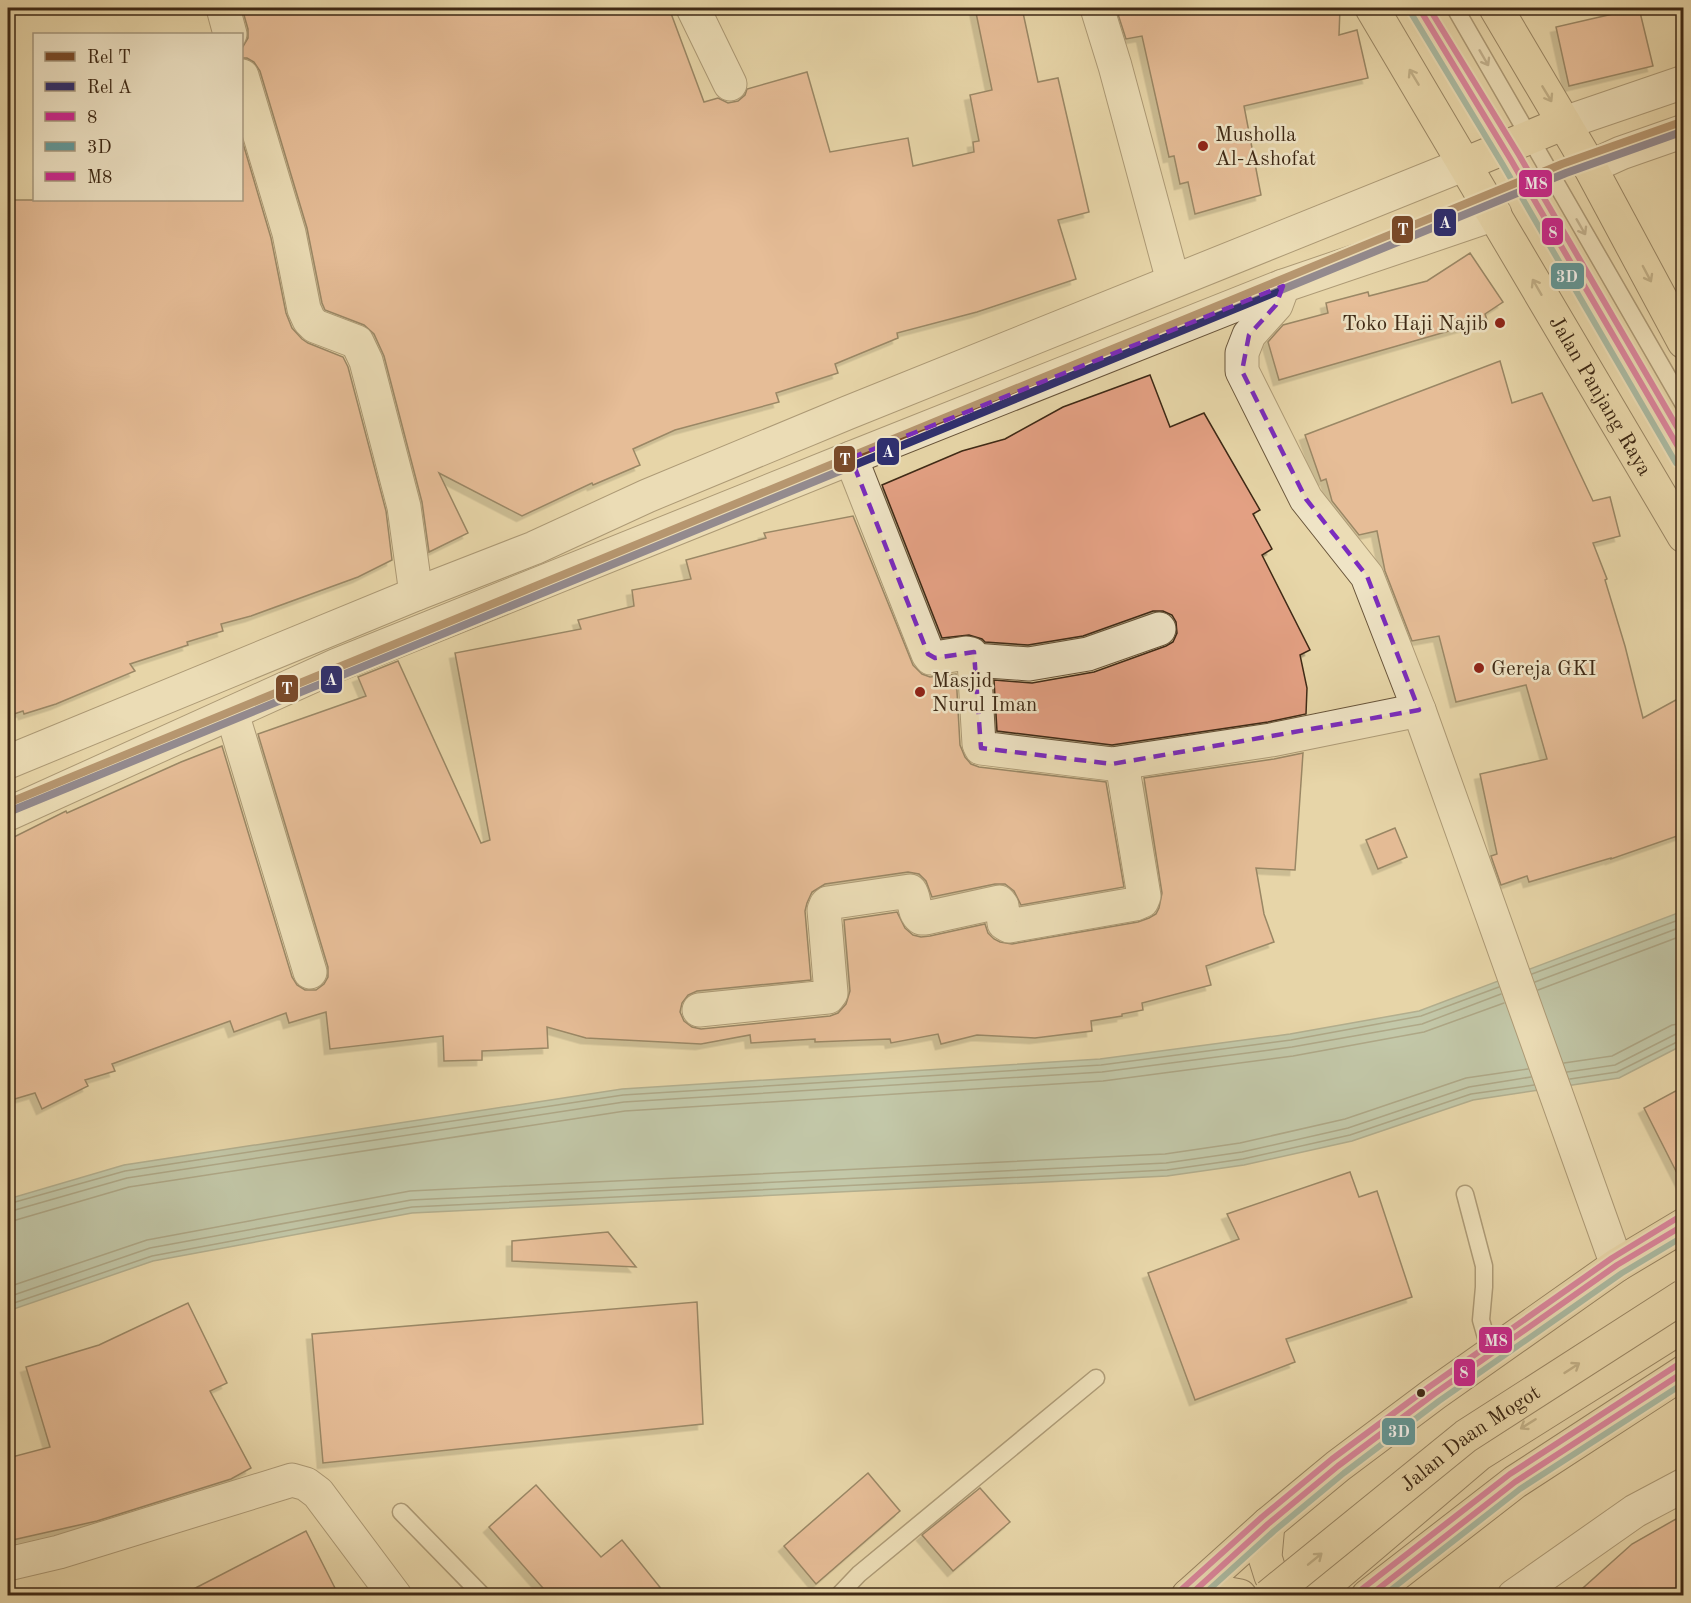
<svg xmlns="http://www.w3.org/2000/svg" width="1691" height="1603" font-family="'Old Standard TT',serif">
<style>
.water{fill:#97b9ab;stroke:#737f6f;stroke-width:1.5}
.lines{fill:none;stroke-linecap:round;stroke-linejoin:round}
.shore{stroke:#6a7160;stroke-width:1.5}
.building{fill:#e4a184;stroke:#3e2915;stroke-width:1.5;filter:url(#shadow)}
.lane-casing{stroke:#68543a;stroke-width:19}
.street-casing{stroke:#68543a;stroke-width:35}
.primary-casing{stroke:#3e2915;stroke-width:35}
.highway-casing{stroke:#3e2915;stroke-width:35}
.lane{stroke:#efe4c6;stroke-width:16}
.street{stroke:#efe4c6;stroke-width:33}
.primary{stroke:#e7d6a8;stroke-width:33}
.highway{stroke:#e7d6a8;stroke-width:33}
.highway-bridge-casing{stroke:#3e2915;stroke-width:35;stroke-linecap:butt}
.highway-bridge{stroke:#e7d6a8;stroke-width:33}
.bus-1-casing{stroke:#efe4c6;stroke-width:10}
.bus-2-casing{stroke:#efe4c6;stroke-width:10}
.bus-3-casing{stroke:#efe4c6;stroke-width:10}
.bus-1{stroke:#cc2790;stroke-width:6}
.bus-2{stroke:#639a9b;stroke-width:6}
.bus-3{stroke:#cb2990;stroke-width:6}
.rail-1-casing{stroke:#efe4c6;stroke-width:12}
.rail-2-casing{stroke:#efe4c6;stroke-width:12}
.rail-1{stroke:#7a4b2a;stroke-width:8}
.rail-2{stroke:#2e2f70;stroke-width:8}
.oneway{stroke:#96866e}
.oneway2{stroke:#92805e}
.marked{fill:none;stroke:#7b2cbf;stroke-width:4.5;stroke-dasharray:12 8;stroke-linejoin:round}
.poi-dot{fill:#8f2418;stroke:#efe4c6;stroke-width:2}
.bus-dot{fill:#3e2915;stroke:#efe4c6;stroke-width:2}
.labels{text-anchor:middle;stroke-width:5;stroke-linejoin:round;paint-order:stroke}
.poi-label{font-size:21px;fill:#3e2915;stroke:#efe4c6;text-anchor:start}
.street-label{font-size:21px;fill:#3e2915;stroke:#efe4c6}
.line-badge{stroke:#efe4c6;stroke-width:2}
.badge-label{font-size:16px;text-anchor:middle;font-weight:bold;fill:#fff}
</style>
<defs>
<filter id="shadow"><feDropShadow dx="-5.5" dy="5.5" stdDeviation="0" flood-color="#0004"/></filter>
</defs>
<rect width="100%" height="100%" fill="#e7d6a8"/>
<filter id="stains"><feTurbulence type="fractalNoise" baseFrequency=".00333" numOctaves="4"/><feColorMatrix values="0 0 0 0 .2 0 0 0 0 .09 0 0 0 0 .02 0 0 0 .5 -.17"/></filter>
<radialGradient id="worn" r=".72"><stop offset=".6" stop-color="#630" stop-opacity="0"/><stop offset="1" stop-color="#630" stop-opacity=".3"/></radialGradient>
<path class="water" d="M1683,911v134l-64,33 -146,22 -121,41 -108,24 -77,11 -755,37 -259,48 -145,50v-112l116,-34 498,-76 478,-30 190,-25 129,-23z"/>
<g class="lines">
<g class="shore">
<path d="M1532,974l152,-56"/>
<path d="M1535,982l149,-56"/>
<path d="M1538,990l146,-55"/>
<path d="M1564,1063l48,-7 60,-31 12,-2"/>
<path d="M1567,1072l48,-7 61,-31 8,-2"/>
<path d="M1570,1079l47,-7 62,-31 5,-1"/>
<path d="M8,1204l117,-33 498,-76 478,-30 190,-25 130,-24 78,-29"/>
<path d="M8,1212l119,-34 497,-76 478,-30 190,-25 130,-23 79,-30"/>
<path d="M8,1221l8,-1 113,-33 496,-76 478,-30 190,-25 131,-24 80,-29"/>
<path d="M8,1287l139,-47 263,-49 755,-37 75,-11 105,-24 121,-41 62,-9"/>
<path d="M8,1297l142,-49 261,-48 755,-37 76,-11 106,-24 121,-41 62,-10"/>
<path d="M8,1305l144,-49 260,-49 755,-37 76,-11 107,-24 121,-41 63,-9"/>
</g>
</g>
<g class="building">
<path d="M242,8h427l35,94 14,-4 10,5 10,-2 7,-6 2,-6 60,-17 23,80 78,-14 5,28 61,-14 -1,-10 6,-1 -9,-46 22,-5 -17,-82h47l16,74 20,-4 31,134 -31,8 18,59 -99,33 -80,21 1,5 -63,26 3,9 -62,20 3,9 -104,28 -42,19 7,16 -47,20 -1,-2 -70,33 -83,-43 29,60 -39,19 -7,-50 -38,-146 -10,-22 -10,-9 -39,-15 -3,-7 -15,-75 -47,-157 -6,-9 -7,-4h-5v-10l6,-10v-9z"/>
<path d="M1116,8h224l-1,27 18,-5 11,48 -124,28 17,89 -66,19 -7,-32 -8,2 -6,-28 -5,1 -27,-121 -16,3z"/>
<path d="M1639,8l14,58 -84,20 -13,-59z"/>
<path d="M242,140l29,98 15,75 6,15 10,11 6,4 35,14 5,10 38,144 6,49 -34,17 -107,39 -30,8 2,7 -36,11 1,3 -58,19 5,7 -79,33 -32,10 -1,-3 -15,5v-233l5,-1 -5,-36v-246h234z"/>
<path d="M1470,253l33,49 -18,12 2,6 -208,60 -11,-38 15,-17 45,-12 -2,-10 42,-11 1,4 58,-15z"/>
<path d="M1500,361l12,42 30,-10 51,108 17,-4 10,39 -27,7 14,36 -2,1 20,66 18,72 40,-22v138l-72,25v-1l-82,24 -2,-6 -26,9 -10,-29 6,-2 -17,-80 67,-15 -21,-74 -70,17 -17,-66 -27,5 -27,-70 -8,-40 -18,4 -27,-34 -6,-22 -5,2 -16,-46z"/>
<path d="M1150,375l20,52 34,-14 56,97 -7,4 19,35 -10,6 48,95 -10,5 7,33 -1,26 -38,8 -156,23 -115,-14 -3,-51 38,3 62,-11 72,-26 7,-4 4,-9 -1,-11 -4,-7 -9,-4h-10l-70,25 -55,9 -43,-3 -3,-3 -13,-4 -27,3 -60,-153 80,-34 43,-12 58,-32z"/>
<path d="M853,516l60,149 9,9 8,3 26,-3 4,71 5,12 6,7 8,3 127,15 18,105 -103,18 -7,-14 -9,-7h-10l-63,13 -6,-16 -7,-7 -11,-2 -83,12 -13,8 -5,11 -2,8 6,69 -114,11 -9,4 -6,8 -2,9 4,9 8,6 9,2 129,-13 8,-3 8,-9 4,-13 -6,-71 53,-8 8,16 8,7 8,2 9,-1 55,-12 3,9 6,6 6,3 12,2 126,-22 11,-4 7,-4 3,-6 3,-15 -18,-115 130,-19 29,-6 -8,117 -39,-2 8,46 10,28 -68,24 5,19 -69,18 1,7 -21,4v2l-31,5 1,10 -57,7 -58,-3 -36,9 -3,-10 -47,9 -1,-4 -75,3v-3l-64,4 -1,-8 -49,9 -115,-6 -39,-11 1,21 -66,3v9l-38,1 -1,-25 -113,13 -4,-37 -37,11 -3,-10 -52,19 -4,-11 -118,43 3,7 -30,9 3,6 -46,23 -7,-16 -27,8v-261l58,-29 1,2 114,-51 41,-16 70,231 5,8 8,5h11l8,-6 4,-7v-10l-70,-233 108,-38 -8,-19 40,-16 83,182 9,-3 -35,-187 126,-24 -3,-9 56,-14 -2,-16 59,-11 -5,-19 80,-22 -2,-5z"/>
<path d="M1395,828l12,29 -29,12 -12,-29z"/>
<path d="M1683,1087v98l-39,-77z"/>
<path d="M1350,1172l9,25 18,-6 35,106 -126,42 9,23 -100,38 -47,-127 91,-34 -12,-25z"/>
<path d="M608,1232l28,35 -124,-6v-20z"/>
<path d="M697,1302l6,122 -380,39 -11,-129z"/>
<path d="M188,1303l39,80 -17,8 41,77 -20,11 -134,42 -89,20v-83l42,-11 -24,-80 73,-22z"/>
<path d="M868,1473l32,38 -84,73 -32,-38z"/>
<path d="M536,1485l65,72 21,-17 45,56h-117l-61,-69z"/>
<path d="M980,1488l30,34 -57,49 -31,-36z"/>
<path d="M1683,1515v81h-109l58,-52z"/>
<path d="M306,1531l33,65h-159z"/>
</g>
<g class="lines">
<defs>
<g id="lane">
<path d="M1419,8l92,152 173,298"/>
<path d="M1455,8l229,397"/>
<path d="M1465,1194l19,72v21l-3,33 10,35"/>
<path d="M401,1512l82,84"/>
<path d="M838,1596l21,-22 237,-196"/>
</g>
<g id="street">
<path d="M223,8l7,26"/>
<path d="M693,8l37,76"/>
<path d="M1097,8l18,58 58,215"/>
<path d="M242,76l47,157 15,76 5,11 6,6 42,16 9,19 38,146 12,87"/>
<path d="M1564,123l120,-41"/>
<path d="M1590,167l31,-14 63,-22"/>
<path d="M1283,286l-7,19 -27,30 -7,18v18l64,128 61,77 52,134 198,555"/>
<path d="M851,458l77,196 3,4h4l31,-5 5,1 3,6 5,84 2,4 131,16 159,-24 148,-30"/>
<path d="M974,660l55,4 59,-10 71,-25"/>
<path d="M232,713l78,259"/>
<path d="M8,762l408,-168 118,-46 113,-52 200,-83 618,-249"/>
<path d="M8,814l329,-149 514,-207 432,-172 212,-72"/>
<path d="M699,1010l129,-13 3,-4 -7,-83 2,-5 2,-2 82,-12c6,8 2,20 11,27h5l73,-16 3,4 2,17 5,3 126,-22 7,-3 2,-5 -22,-133"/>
<path d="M8,1564l51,-12 233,-72 14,4 12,9 77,103"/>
<path d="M1514,1596l121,-85 49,-26"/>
</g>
<g id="primary">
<path id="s1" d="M1372,8l312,528"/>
<path d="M1496,8l94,159 94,175"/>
<path d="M1465,164l99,-41"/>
</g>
<g id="highway">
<path d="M1268,1524l-3,33 6,19 14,20"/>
<path d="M1189,1595l24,-4 27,5"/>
<path d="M1188,1596l80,-72 70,-58 96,-72 183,-129 67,-40"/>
<path d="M1312,1596l167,-142 205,-129"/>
<path d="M1368,1596l147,-114 169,-110"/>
</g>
</defs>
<use href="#lane" class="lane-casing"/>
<use href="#street" class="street-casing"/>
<use href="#primary" class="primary-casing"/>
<use href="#highway" class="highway-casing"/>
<use href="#lane" class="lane"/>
<use href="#street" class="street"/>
<use href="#primary" class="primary"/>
<use href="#highway" class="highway"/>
<defs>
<g id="highway-bridge">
<path id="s2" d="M1269,1596l197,-160 218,-140"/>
</g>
</defs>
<use href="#highway-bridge" class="highway-bridge-casing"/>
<use href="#highway-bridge" class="highway-bridge"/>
<defs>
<g id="bus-1">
<path d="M1419,8l92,152 173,297"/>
<path d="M1189,1596l79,-72 70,-58 96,-72 183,-129 67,-40"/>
<path d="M1369,1596l146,-114 169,-110"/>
</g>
<g id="bus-2">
<path d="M1411,13l92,152 173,298"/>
<path d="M1202,1596l72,-65 70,-58 95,-72 183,-128 62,-37"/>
<path d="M1383,1596l137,-107 164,-106"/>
</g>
<g id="bus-3">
<path d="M1429,8l90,147 165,284"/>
<path d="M1182,1589l80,-72 70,-58 97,-72 183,-129 67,-41"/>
<path d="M1362,1589l148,-115 169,-110"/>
</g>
</defs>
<use href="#bus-1" class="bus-1-casing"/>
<use href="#bus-2" class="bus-2-casing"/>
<use href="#bus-3" class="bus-3-casing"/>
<use href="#bus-1" class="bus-1"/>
<use href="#bus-2" class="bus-2"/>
<use href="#bus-3" class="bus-3"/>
<defs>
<path id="rail-1" d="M8,803l1554,-639 122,-43"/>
<path id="rail-2" d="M11,811l1555,-638 118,-42"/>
</defs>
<use href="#rail-1" class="rail-1-casing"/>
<use href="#rail-2" class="rail-2-casing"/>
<use href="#rail-1" class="rail-1"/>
<use href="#rail-2" class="rail-2"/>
</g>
<defs><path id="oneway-shaft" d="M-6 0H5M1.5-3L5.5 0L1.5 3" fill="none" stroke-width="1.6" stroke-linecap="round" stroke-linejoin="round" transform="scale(1.5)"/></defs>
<g class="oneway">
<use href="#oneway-shaft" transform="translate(1484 58) rotate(60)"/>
<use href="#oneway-shaft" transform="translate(1581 227) rotate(60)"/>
</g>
<g class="oneway2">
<use href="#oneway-shaft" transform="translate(1414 77) rotate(-121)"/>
<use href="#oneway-shaft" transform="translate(1547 94) rotate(59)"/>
<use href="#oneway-shaft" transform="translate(1647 274) rotate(62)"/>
<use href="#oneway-shaft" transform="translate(1537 287) rotate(-120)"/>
<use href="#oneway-shaft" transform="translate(1572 1368) rotate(-33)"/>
<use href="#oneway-shaft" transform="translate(1528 1424) rotate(148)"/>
<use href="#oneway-shaft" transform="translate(1315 1559) rotate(-39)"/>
</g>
<path d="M0 0H1691V1603H0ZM1283,286l-7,19 -27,30 -7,36 64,128 61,77 52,134 -307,54 -131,-16 -7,-96 -39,6 -7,-4 -77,-196z" fill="#e7d6a8" fill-opacity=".55" fill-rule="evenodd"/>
<path class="marked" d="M1283,286l-7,19 -27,30 -7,36 64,128 61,77 52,134 -307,54 -131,-16 -7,-96 -39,6 -7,-4 -77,-196z"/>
<g class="poi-dot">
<circle cx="1203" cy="146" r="6"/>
<circle cx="1500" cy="323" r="6"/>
<circle cx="1479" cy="668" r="6"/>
<circle cx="920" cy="692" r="6"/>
</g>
<circle class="bus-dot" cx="1421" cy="1393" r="5"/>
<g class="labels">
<g class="poi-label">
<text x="1215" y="141">Musholla<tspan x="1215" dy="24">Al-Ashofat</tspan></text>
<text x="1488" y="330" text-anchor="end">Toko Haji Najib</text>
<text x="1491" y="675">Gereja GKI</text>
<text x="932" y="687">Masjid<tspan x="932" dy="24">Nurul Iman</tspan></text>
</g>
<g class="street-label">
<text dy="7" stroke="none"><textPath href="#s1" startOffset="450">Jalan Panjang Raya</textPath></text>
<text dy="7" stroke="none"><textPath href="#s2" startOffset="256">Jalan Daan Mogot</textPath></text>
</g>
</g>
<g class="line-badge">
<rect x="1518" y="169" width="35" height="29" rx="6" fill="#cb2990"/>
<rect x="1433" y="208" width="24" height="29" rx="6" fill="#2e2f70"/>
<rect x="1391" y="215" width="23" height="29" rx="6" fill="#7a4b2a"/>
<rect x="1541" y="217" width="23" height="29" rx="6" fill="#cc2790"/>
<rect x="1550" y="262" width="35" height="28" rx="6" fill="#639a9b"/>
<rect x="876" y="437" width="24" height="29" rx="6" fill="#2e2f70"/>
<rect x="833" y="445" width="23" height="28" rx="6" fill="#7a4b2a"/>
<rect x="320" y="665" width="23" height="29" rx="6" fill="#2e2f70"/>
<rect x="275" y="674" width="24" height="29" rx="6" fill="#7a4b2a"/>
<rect x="1478" y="1326" width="35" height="28" rx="6" fill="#cb2990"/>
<rect x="1453" y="1358" width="23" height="29" rx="6" fill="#cc2790"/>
<rect x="1381" y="1417" width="35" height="29" rx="6" fill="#639a9b"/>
</g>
<g class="badge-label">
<text x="1536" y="189">M8</text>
<text x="1445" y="228">A</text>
<text x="1403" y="235">T</text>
<text x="1553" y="238">8</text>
<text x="1567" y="282">3D</text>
<text x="888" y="457">A</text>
<text x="845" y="465">T</text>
<text x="331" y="685">A</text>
<text x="287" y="694">T</text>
<text x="1496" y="1346">M8</text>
<text x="1464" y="1378">8</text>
<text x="1399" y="1437">3D</text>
</g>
<rect width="1691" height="1603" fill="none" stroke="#e7d6a8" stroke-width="30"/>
<rect x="9" y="9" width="1673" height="1585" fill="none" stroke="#3e2915" stroke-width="3"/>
<rect x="15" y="15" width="1661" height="1573" fill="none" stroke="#3e2915" stroke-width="1.5"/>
<rect x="33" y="33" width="210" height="168" fill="#efe4c6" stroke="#a8997f" stroke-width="1.5"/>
<rect x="45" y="52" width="30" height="9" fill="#7a4b2a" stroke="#a8997f" stroke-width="1.5"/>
<text x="87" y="63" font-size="18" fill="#3e2915">Rel T</text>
<rect x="45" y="82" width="30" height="9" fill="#2e2f70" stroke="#a8997f" stroke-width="1.5"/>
<text x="87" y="93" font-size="18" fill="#3e2915">Rel A</text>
<rect x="45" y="112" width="30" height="9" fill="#cc2790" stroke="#a8997f" stroke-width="1.5"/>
<text x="87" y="123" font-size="18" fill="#3e2915">8</text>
<rect x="45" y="142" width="30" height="9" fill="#639a9b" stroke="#a8997f" stroke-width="1.5"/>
<text x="87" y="153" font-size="18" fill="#3e2915">3D</text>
<rect x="45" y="172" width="30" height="9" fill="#cb2990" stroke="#a8997f" stroke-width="1.5"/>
<text x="87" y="183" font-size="18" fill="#3e2915">M8</text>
<rect width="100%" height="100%" filter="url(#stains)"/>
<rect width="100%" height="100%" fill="url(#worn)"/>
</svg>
